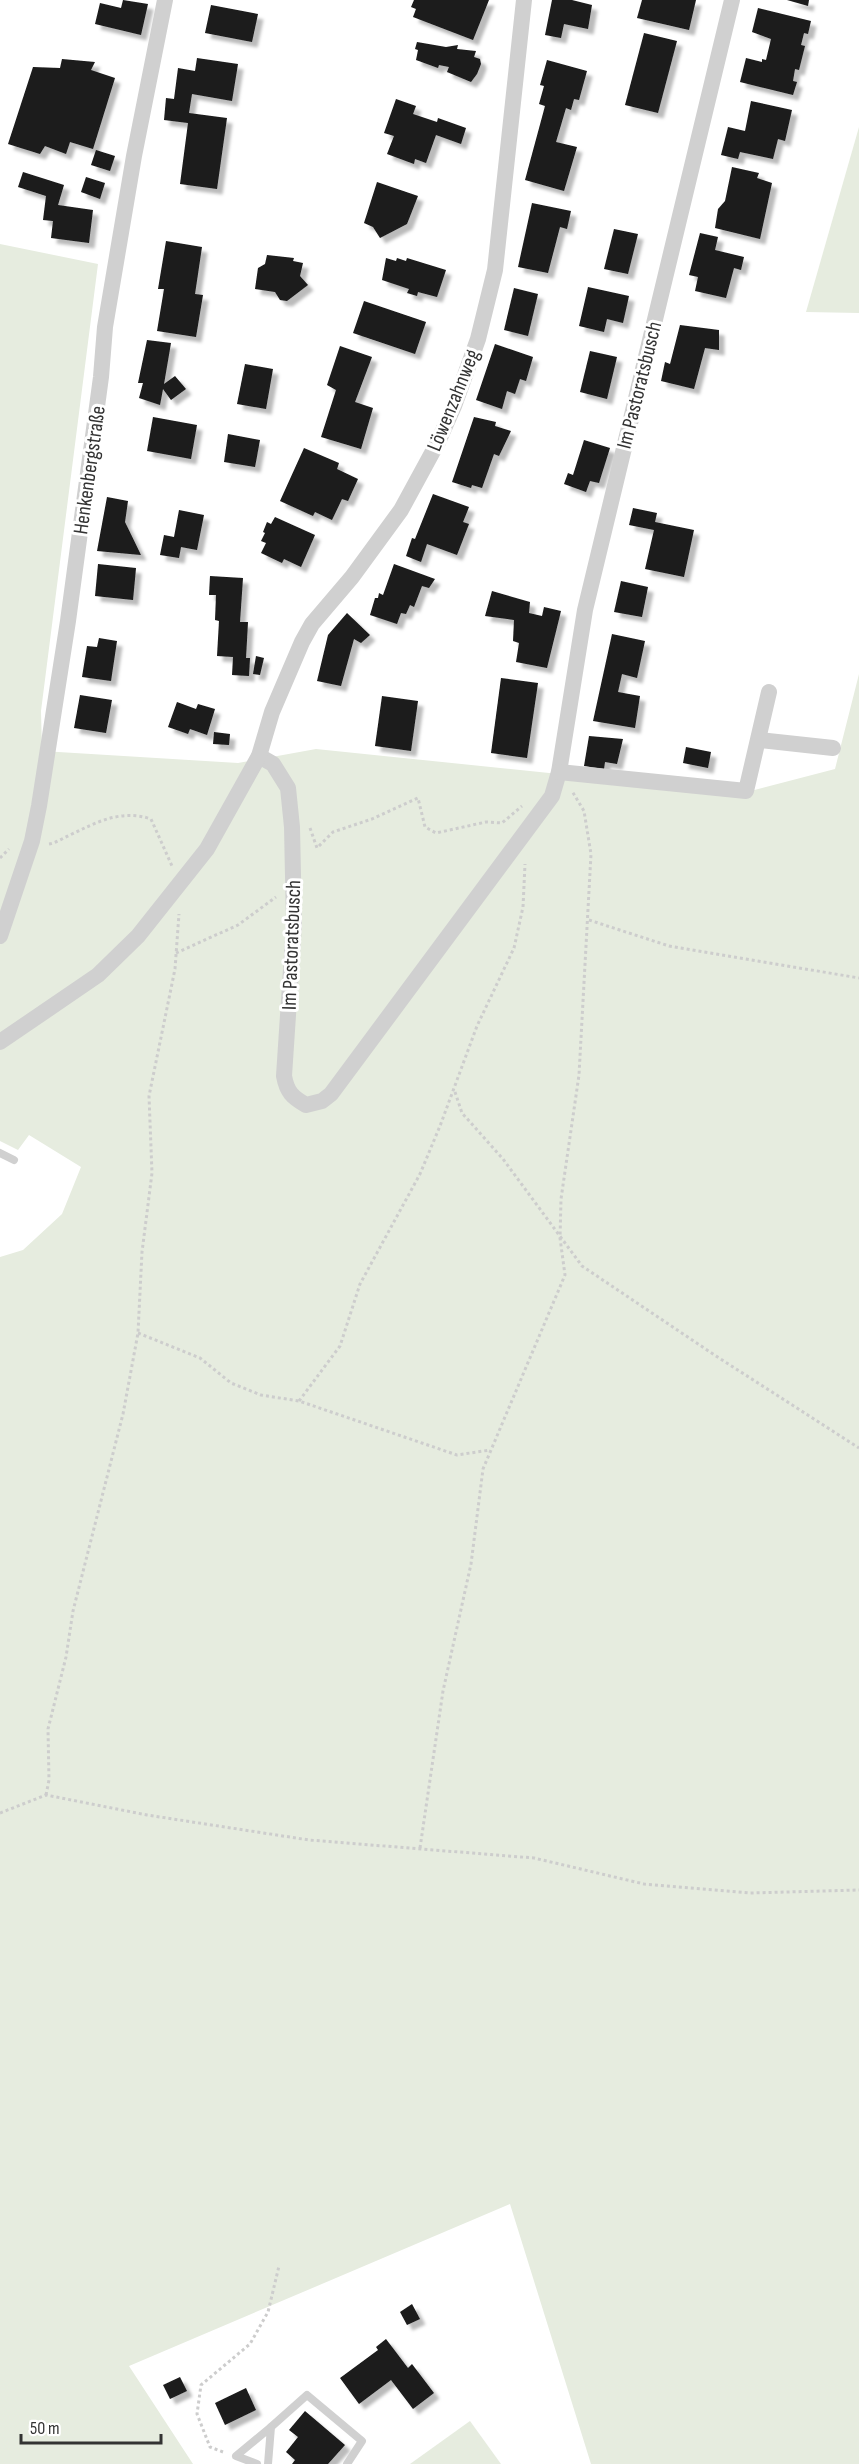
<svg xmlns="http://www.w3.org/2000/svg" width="859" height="2464" font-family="'Sofia Sans Condensed',sans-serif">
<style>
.green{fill:#e6ecdf}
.building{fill:#1a1a1a;filter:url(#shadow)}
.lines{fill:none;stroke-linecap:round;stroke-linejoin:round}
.path{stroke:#cdcdcd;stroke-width:3;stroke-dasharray:3 3;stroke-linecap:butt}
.service{stroke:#d0d0d0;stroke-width:8}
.minor{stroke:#d0d0d0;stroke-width:16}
.labels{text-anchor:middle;stroke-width:6;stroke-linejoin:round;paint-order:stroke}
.street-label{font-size:21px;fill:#333;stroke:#fff}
</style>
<defs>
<filter id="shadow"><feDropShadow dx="5.5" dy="5.5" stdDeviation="1.5" flood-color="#0004"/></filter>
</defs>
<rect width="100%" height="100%" fill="#fff"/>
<g class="green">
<path d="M859,127v186l-53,-1z"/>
<path d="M0,244l98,20 -57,447 1,40 196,12 78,-14 427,44 92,-24 24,-95v1790h-268l-81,-260 -381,162 64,98h-193v-1207l23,-7 39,-36 19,-47 -52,-32 -11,15 -18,-9z"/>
<path d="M470,2421l31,43h-91z"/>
</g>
<g class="building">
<path d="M123,0l25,4 -7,31 -46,-11 5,-21 21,5z"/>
<path d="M414,0h75l-16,40 -60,-23 3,-8 -5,-2z"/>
<path d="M552,0h20l20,5 -4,24 -24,-5 -3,14 -16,-3z"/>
<path d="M642,0h54l-7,30 -52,-12z"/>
<path d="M787,0h22l-1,6z"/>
<path d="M211,5l47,9 -6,28 -47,-9z"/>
<path d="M758,8l53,13 -3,13 -4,-1 -3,12 4,1 -6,24 -4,-1 -2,12 4,1 -4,13 -53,-13 6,-24 16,4v-3l4,1 5,-21 -19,-7z"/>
<path d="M644,33l33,8 -19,72 -33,-8z"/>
<path d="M417,42l29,5 12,-2 -1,4 19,2 -2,6 6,2 1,5 -4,10 -6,8 -24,-10 2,-5 -10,-2 -1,3 -22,-8 2,-10 -3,-1z"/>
<path d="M197,58l41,6 -6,37 -40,-7 -3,19 38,5 -10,71 -37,-5 8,-61 -24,-3 2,-22 8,1 4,-31 17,3z"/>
<path d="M62,59l33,3 -4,8 24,8 -22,71 -23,-7 -4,12 -21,-8 -5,8 -32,-10 25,-77 27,1z"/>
<path d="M547,60l40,11 -8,29 -5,-1 -3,11 -5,-2 -10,34 21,5 -13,44 -39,-11 20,-74 -6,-2 5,-18 -4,-1z"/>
<path d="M396,99l20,7 -3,8 24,8 1,-4 28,10 -5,16 -25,-9 -10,28 -11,-4 -1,5 -27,-10 7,-18 -10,-3z"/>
<path d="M751,101l41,9 -7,31 -7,-2 -5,20 -33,-7 -2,7 -17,-4 7,-28 17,4z"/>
<path d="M96,150l19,6 -5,15 -19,-6z"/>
<path d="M732,167l27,6 -2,5 15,5 -12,56 -45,-11 3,-19 7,-8z"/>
<path d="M23,172l41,13 -6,20 35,5 -4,33 -38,-5 2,-17 -10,-1 3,-24 -28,-9z"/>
<path d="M86,177l19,6 -5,16 -19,-7z"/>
<path d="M377,182l41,14 -11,28 -27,14 -7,-11 -9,-4z"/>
<path d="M532,203l39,8 -4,18 -7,-2 -12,46 -30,-6z"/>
<path d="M614,229l24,5 -10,40 -24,-5z"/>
<path d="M700,233l18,4 -3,13 29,7 -3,13 -7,-2 -8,30 -31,-7 3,-14 -9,-2z"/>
<path d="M166,241l36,6 -7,47 8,1 -7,42 -39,-6 7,-42h-6z"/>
<path d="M267,255l27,3 -1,3 10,2 -3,13 8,9 -21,16 -7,-1 -5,-8 -20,-3 3,-21 7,-4z"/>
<path d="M386,258l10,3 1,-3 9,3 1,-3 39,12 -9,27 -19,-5 -1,4 -10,-3 2,-4 -27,-9z"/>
<path d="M588,287l41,9 -6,27 -16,-4 -3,13 -25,-6z"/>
<path d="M514,288l24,6 -10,42 -24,-6z"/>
<path d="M364,301l62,21 -11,32 -62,-21z"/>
<path d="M680,325l39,5v20l-14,-2 -11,41 -33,-8 4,-19 5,2z"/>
<path d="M147,340l24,3 -7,41 11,-8 11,13 -15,11 -8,-11 -3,16 -21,-7 4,-15h-5z"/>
<path d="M495,344l38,13 -7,24 -6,-2 -5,15 -8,-3 -5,18 -26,-9z"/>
<path d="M340,346l32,11 -17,45 18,6 -12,41 -40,-12 15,-47 -9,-5z"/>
<path d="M590,351l27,6 -10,42 -27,-7z"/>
<path d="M245,364l28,5 -7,40 -29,-5z"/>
<path d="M153,417l44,8 -6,34 -44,-8z"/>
<path d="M474,417l22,5 -1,4 16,5 -12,25 -5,-2 -12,34 -10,-3 -1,3 -19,-6z"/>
<path d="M228,434l32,6 -5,27 -31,-5z"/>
<path d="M584,440l26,8 -11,35 -9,-2 -4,11 -22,-8 4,-11 5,2z"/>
<path d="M304,448l35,15 -2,6 21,10 -10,22 -6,-2 -10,21 -17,-8 -2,4 -33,-15z"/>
<path d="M433,494l36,13 -6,15 6,2 -12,31 -30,-11 -6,18 -15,-6 6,-18 3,1z"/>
<path d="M107,497l21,4 -3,21 16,33 -44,-4z"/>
<path d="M633,508l24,5 -2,9 39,8 -10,47 -39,-8 9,-39 -25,-5z"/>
<path d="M179,510l25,5 -7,35 -16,-3 -2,11 -19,-3 4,-20 10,2z"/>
<path d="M275,517l40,18 -14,32 -17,-8 -2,4 -21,-10 5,-10 -5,-2 4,-8 -2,-1 4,-10 4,2z"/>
<path d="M98,564l38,4 -3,32 -38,-4z"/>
<path d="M394,564l41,15 -6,9 -7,-2 -8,21 -4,-2 -4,9 -5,-1 -4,11 -27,-9 5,-17h3l1,-5 4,2z"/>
<path d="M210,576l33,2 -3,44h8l-2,36h4l-1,18 -17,-1 1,-18 -16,-1 2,-35 -4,-1 1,-25h-7z"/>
<path d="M621,581l27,6 -6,30 -28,-5z"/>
<path d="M492,591l38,11 -1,11 13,3 2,-9 17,4 -14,57 -31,-6 3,-19 -6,-2 1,-21 -29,-4z"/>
<path d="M347,613l23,22 -9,8 -7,-4 -13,47 -24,-5 11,-46z"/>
<path d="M612,634l33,7 -8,37 -15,-4 -4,18 22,4 -5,32 -42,-7z"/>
<path d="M99,638l18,3 -6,40 -29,-4 5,-31 10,1z"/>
<path d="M256,656l8,2 -4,17 -7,-1z"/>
<path d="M501,678l37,5 -11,75 -36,-5z"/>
<path d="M80,695l32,5 -6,33 -32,-5z"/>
<path d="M382,696l36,5 -7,50 -36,-5z"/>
<path d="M177,702l19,7 2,-5 17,5 -8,26 -17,-6 -2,5 -20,-7z"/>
<path d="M214,732l16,2 -1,11 -16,-1z"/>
<path d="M589,736l34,3 -6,25 -12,-2 -1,7 -20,-3z"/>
<path d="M686,747l25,5 -3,16 -25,-5z"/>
<path d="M412,2304l8,15 -13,6 -7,-13z"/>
<path d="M386,2339l22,29 4,-4 22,29 -21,16 -22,-29 -32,24 -19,-26 38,-28 -2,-3z"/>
<path d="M180,2377l7,14 -17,8 -7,-14z"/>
<path d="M246,2388l10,22 -31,15 -10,-22z"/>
<path d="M305,2411l40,34 -17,19h-36l3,-4 -9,-8 12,-15 -9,-7z"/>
</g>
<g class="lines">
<g class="path">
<path d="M310,828l7,20 16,-16 39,-13 46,-21 7,29 11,6 50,-11 16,1 20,-17"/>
<path d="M49,844c7,-1 14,-6 21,-9 27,-13 51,-26 81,-16l21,47"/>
<path d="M0,858l9,-9"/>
<path d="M589,920l80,26 190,32"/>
<path d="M176,953l62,-28 38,-28"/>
<path d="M455,1092l7,21 41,46 79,107 134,90 143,92"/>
<path d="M138,1333l62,25 31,25 30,12 38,6 158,54 33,-5"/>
<path d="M299,1401l41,-55 20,-62 60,-110 20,-48 37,-100 37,-78 9,-41 2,-43"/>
<path d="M46,1795l3,-15 -1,-51 18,-72 7,-46 50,-197 15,-81 4,-81 10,-79 -3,-77 26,-127 4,-55"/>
<path d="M0,1813l46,-18 101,20 162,25 225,18 110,26 106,9 109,-3"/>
<path d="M420,1848l23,-157 28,-127 12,-95 82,-194 -5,-37 1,-39 18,-124 12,-221 -7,-43 -12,-20"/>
<path d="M223,2452l-13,-5 -13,-33 4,-29 49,-41 18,-32 11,-46"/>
</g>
<g class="service">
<path d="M0,1153l14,7"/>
<path d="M271,2427l36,-32 55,46 -15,23"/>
<path d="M257,2464l-21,-8 35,-29 -3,37"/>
</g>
<g class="minor">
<path d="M759,740l74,8"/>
<path d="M259,756l14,8 15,24 4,39 2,97 -10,152c3,16 8,21 22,29l16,-4 9,-7 221,-298 7,-24 26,-162 147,-610"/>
<path d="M559,772l187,19 23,-99"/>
<path d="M0,936l32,-95 7,-35 29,-185 33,-244 4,-50 29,-171 31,-156"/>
<path d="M0,1042l98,-67 40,-39 69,-87 52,-93 13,-44 30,-70 10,-18 40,-47 49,-67 37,-68 16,-36 24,-67 17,-69 29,-270"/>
</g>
</g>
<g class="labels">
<g class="street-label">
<text transform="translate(639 385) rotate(-76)" y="7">Im Pastoratsbusch</text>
<text transform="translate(453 400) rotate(-68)" y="7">Löwenzahnweg</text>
<text transform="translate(89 470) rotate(-82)" y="7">Henkenbergstraße</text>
<text transform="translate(291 945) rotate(-88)" y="7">Im Pastoratsbusch</text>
</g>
</g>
<path d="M21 2434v9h140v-9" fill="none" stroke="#333333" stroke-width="3"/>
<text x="30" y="2434" font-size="18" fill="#333333" stroke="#ffffff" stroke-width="4.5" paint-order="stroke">50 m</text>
</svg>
